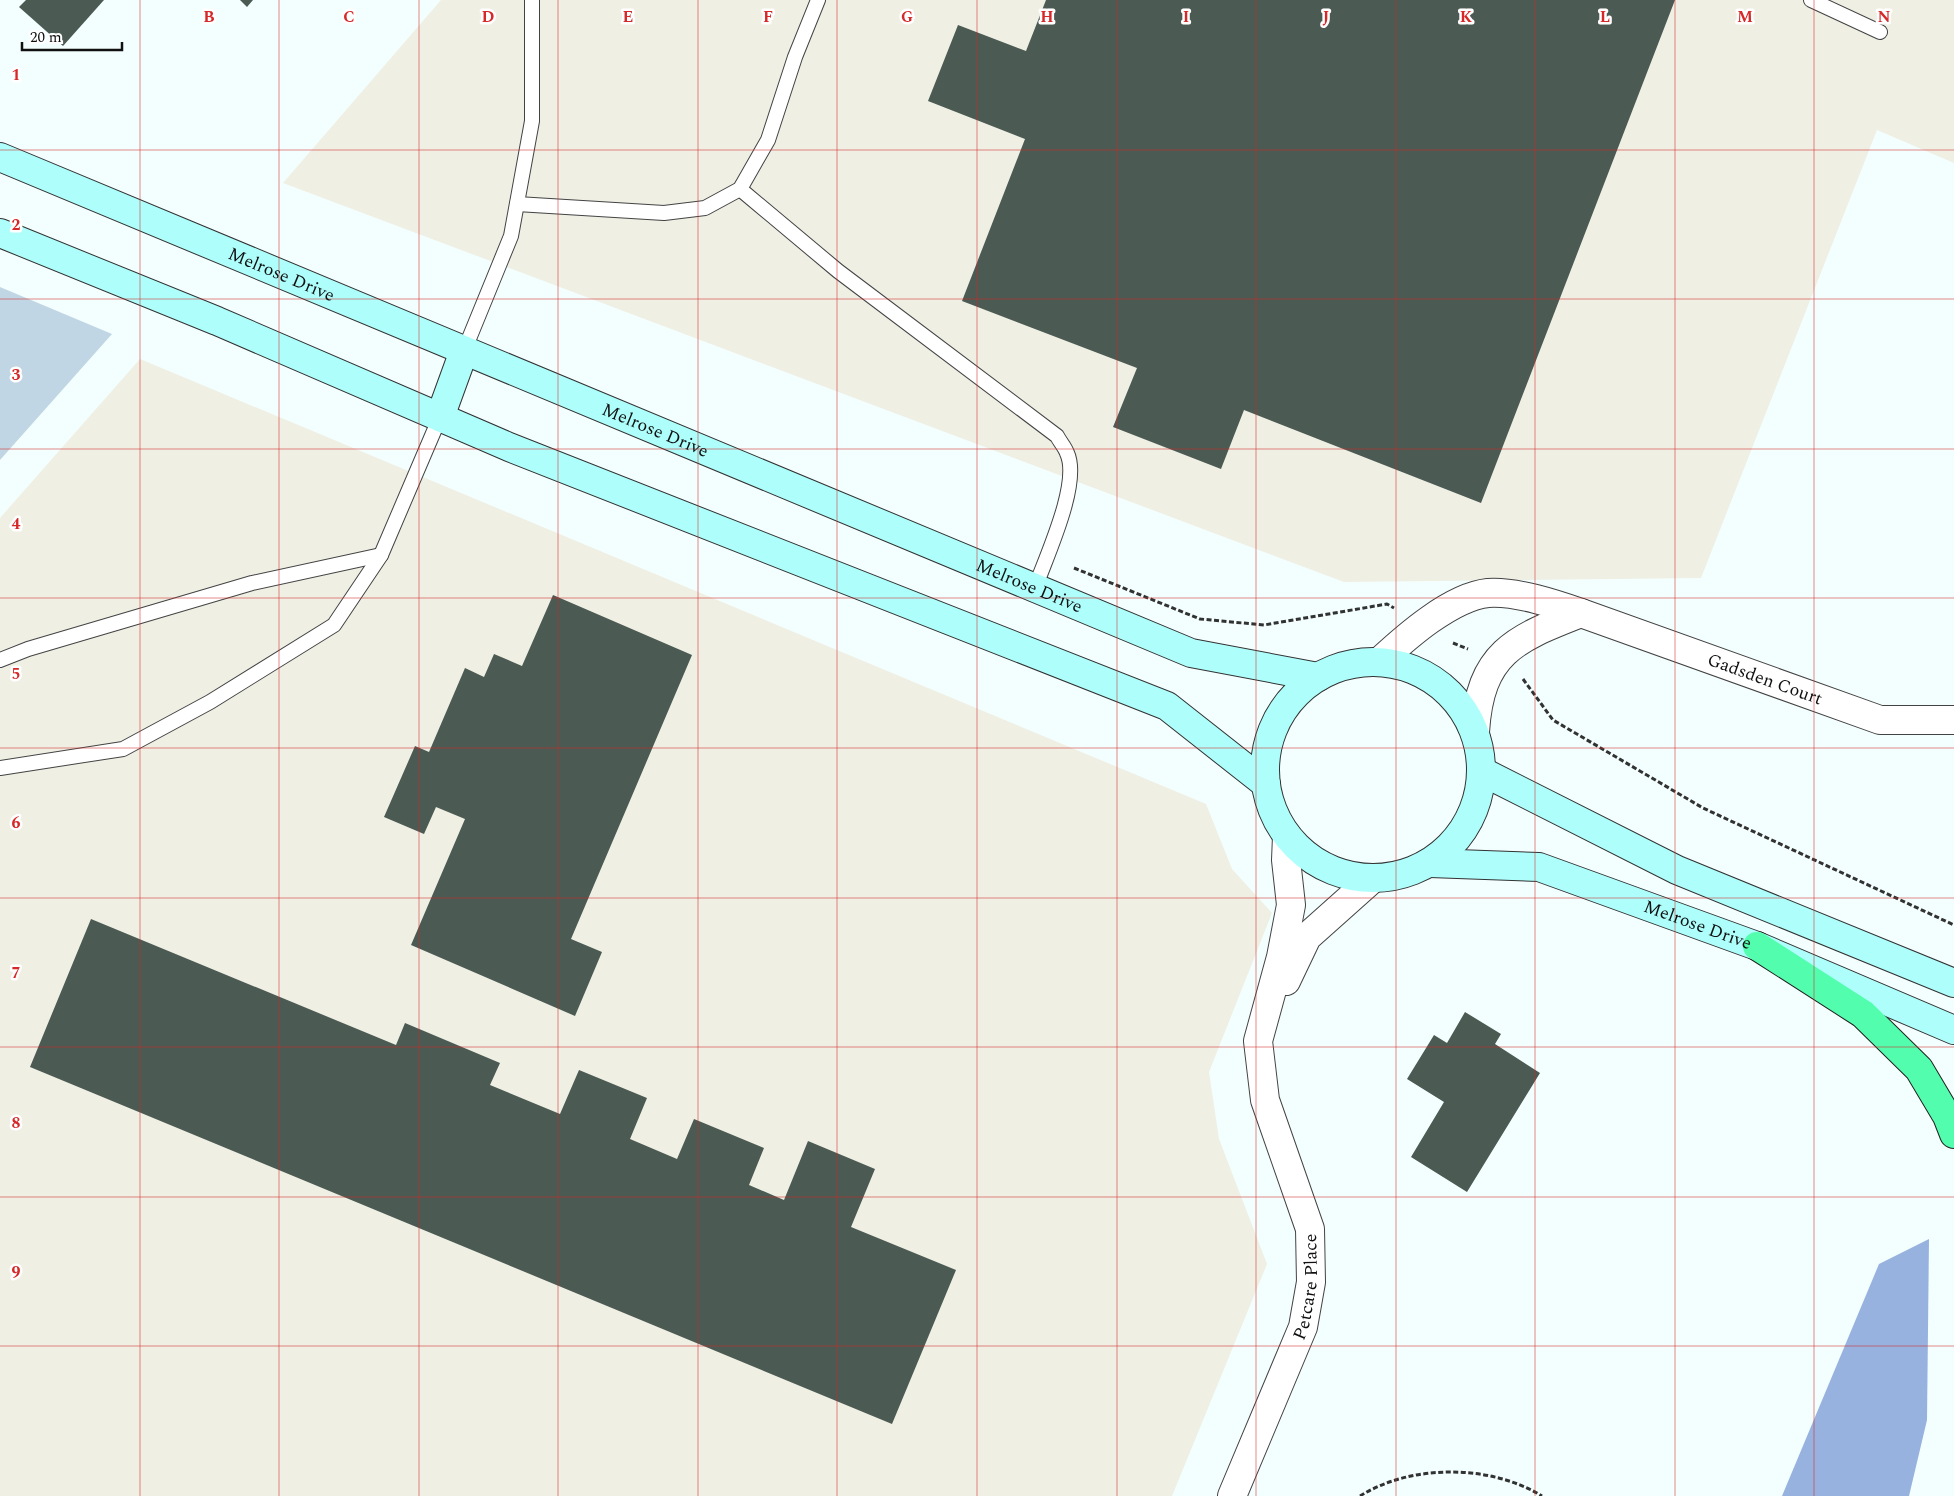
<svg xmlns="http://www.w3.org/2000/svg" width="1954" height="1496" font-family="Spectral,serif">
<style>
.industrial{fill:#efefe4}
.forest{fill:#97b2df}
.cemetery{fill:#c1d6e4}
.building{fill:#4b5a52}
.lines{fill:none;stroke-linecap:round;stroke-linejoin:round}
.service-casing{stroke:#434343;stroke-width:16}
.minor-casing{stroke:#434343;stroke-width:30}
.secondary-casing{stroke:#323232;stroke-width:30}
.motorway-casing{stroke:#212121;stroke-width:30}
.path{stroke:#323232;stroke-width:3;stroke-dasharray:5 2.5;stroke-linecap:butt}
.service{stroke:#fff;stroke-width:14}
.minor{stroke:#fff;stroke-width:28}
.secondary{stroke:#aefffc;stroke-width:28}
.motorway{stroke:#52fead;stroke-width:28}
.grid{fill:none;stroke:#d62828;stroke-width:1;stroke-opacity:0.55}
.labels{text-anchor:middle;stroke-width:5;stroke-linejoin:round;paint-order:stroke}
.street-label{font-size:18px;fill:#101010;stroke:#fff}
.grid-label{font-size:16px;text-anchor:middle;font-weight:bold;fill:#d62828;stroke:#fff;stroke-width:5;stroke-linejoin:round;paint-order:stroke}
</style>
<rect width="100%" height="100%" fill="#f3fffe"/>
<g class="industrial">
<path d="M441,0h1513v163l-77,-33 -176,448 -357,4 -1061,-399z"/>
<path d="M140,359l1066,445 26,65 40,44 -63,159 10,67 48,125 -95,232h-1172v-978z"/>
</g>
<path class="forest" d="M1929,1239l-2,181 -18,76h-127l97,-232z"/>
<path class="cemetery" d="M0,287l112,47 -112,126z"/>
<g class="building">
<path d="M26,0h78l-41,46 -44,-39z"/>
<path d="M240,0h13l-6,7z"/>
<path d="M1046,0h629l-194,503 -237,-93 -23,59 -108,-42 24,-59 -175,-67 63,-162 -97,-38 30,-76 68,26z"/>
<path d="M553,595l139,60 -121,284 31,13 -27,64 -164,-71 54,-126 -29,-12 -12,27 -40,-17 31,-71 14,6 36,-84 19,9 10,-23 28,12z"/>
<path d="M91,919l305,126 9,-22 95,40 -10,22 70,29 19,-44 68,28 -17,41 47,20 17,-40 70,29 -15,37 35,15 24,-59 67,28 -24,58 105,43 -64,154 -862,-357z"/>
<path d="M1465,1012l36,22 -6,10 45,29 -73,119 -56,-35 33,-55 -37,-23 27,-44 13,8z"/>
</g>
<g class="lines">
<defs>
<g id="service">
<path d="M1811,0l69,32"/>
<path d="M740,189l98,82 219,165c3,6 8,11 10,17 14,30 -21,104 -32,135"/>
<path d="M517,204l147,9 41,-5 35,-19 28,-49 27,-83 23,-57"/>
<path d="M464,351l47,-115 21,-115v-121"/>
<path d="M0,660l28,-11 224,-66 129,-28"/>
<path d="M0,768l123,-19 87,-47 124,-77 47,-70 59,-138"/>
</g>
<g id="minor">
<path id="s1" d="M1379,662c27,-25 72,-65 109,-69 28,-2 67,11 93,20l299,107h74"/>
<path d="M1475,732c5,-79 39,-93 106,-119"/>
<path d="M1286,981l21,-44 65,-58"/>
<path id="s2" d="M1232,1496l71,-169 8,-45 -1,-53 -45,-129 -7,-59 23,-84 10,-52 -5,-45 1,-24"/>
</g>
<g id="secondary">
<path id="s3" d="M0,157l1191,496 127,24"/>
<path d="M0,233l217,88 292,126 658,259 99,78"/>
<path d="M440,417l24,-66"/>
<circle cx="1373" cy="770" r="108"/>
<path d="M1481,771l196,99 277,113"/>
<path id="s4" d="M1430,863l109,4 218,79 197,84"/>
</g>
<path id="motorway" d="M1757,946l106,68 56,55 28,47 7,18"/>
</defs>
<use href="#service" class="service-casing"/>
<use href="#minor" class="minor-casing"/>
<use href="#secondary" class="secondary-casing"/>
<use href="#motorway" class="motorway-casing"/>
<g class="path">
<path d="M1074,568l126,51 64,6 123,-21 7,4"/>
<path d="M1453,643l15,6"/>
<path d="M1523,679l30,41 150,88 251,117"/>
<path d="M1360,1496c51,-32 130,-32 182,0"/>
</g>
<use href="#service" class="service"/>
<use href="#minor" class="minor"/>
<use href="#secondary" class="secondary"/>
<use href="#motorway" class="motorway"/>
</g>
<path class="grid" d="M140,0v1496M279,0v1496M419,0v1496M558,0v1496M698,0v1496M837,0v1496M977,0v1496M1117,0v1496M1256,0v1496M1396,0v1496M1535,0v1496M1675,0v1496M1814,0v1496M0,150h1954M0,299h1954M0,449h1954M0,598h1954M0,748h1954M0,898h1954M0,1047h1954M0,1197h1954M0,1346h1954"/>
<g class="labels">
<g class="street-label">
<text dy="6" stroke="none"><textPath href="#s3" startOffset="305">Melrose Drive</textPath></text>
<text dy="6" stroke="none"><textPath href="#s3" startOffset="710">Melrose Drive</textPath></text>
<text dy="6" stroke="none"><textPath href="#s3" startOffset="1115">Melrose Drive</textPath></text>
<text dy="6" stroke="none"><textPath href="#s1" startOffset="422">Gadsden Court</textPath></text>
<text dy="6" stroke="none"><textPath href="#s4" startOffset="278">Melrose Drive</textPath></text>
<text dy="6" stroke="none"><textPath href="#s2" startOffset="224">Petcare Place</textPath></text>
</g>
</g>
<g class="grid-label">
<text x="209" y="22">B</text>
<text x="349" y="22">C</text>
<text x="488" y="22">D</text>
<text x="628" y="22">E</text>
<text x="768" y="22">F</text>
<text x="907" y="22">G</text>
<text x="1047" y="22">H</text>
<text x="1186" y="22">I</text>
<text x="1326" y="22">J</text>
<text x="1466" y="22">K</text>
<text x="1605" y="22">L</text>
<text x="1745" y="22">M</text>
<text x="1884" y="22">N</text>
<text x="16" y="80">1</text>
<text x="16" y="230">2</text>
<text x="16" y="380">3</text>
<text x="16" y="529">4</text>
<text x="16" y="679">5</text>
<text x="16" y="828">6</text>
<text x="16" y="978">7</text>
<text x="16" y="1128">8</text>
<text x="16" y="1277">9</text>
</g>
<path d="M22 42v8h100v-8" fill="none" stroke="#101010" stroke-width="2.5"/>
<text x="30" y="42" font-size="15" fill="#101010" stroke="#ffffff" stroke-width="4" paint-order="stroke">20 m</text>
</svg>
